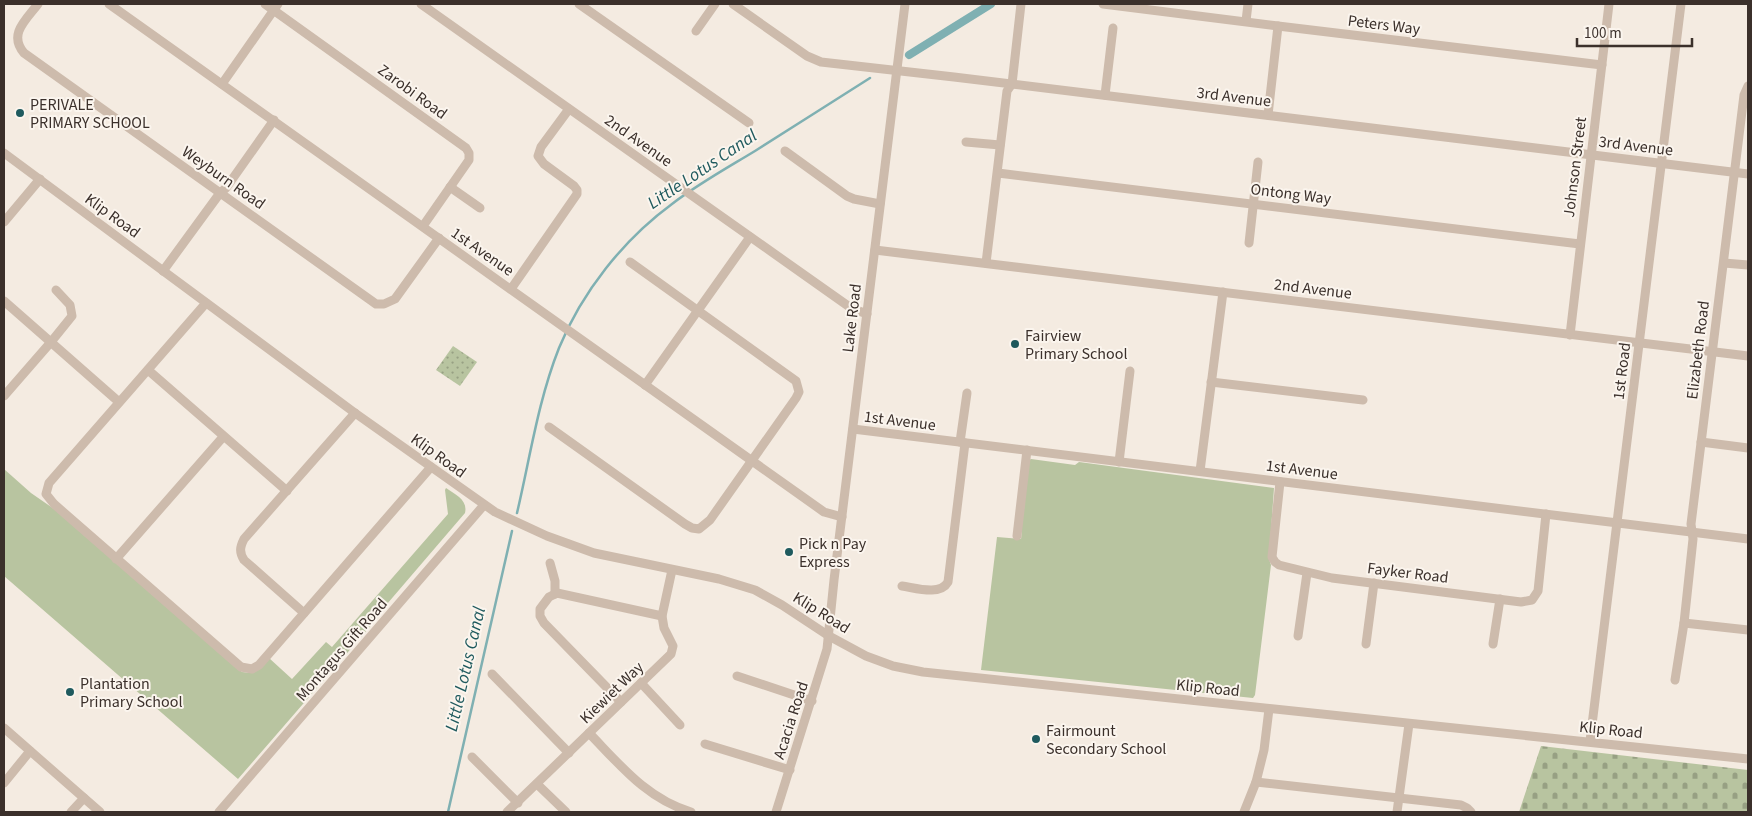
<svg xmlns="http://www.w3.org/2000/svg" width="1752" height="816" font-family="'Source Sans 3',sans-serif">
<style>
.grass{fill:#b8c4a0}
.cemetery{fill:url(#cemetery-stones)}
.park{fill:url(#park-dots)}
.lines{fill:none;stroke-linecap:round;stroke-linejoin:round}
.stream{stroke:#7fb0b2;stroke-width:2.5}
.canal{stroke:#7fb0b2;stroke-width:8}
.minor{stroke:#cdbbac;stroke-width:9}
.poi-dot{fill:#1f5a5e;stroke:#fbf5ee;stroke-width:2}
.labels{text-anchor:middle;stroke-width:4;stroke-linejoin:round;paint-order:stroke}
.street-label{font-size:16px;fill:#3b302b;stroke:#fbf5ee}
.poi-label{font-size:16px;fill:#3b302b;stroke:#fbf5ee;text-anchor:start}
.water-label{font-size:18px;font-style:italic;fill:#1f5a5e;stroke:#fbf5ee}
</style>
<defs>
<pattern id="cemetery-stones" width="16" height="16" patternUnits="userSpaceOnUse" patternTransform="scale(1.25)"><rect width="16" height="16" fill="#b8c4a0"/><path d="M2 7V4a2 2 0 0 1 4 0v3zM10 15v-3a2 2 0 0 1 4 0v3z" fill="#97a083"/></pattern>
<pattern id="park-dots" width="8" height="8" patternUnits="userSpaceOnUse" patternTransform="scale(1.25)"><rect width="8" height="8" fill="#b8c4a0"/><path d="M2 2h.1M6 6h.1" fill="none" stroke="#97a083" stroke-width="1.8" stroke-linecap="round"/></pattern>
</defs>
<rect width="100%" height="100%" fill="#f4ebe1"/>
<g class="grass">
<path d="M1031,459l44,6 4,-3 195,26 -5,71 2,6 -16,130 -2,3 -272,-28 16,-133 24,2 1,-8 -2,-4 8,-66z"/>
<path d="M4,469l27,24 26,18 185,161 9,1 18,-15 23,21 34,-37 6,5 116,-133 -3,-24 1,-2c10,7 22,12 19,25l-78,91 -13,18 -136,157 -234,-203z"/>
</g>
<path class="cemetery" d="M1541,746l207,24v42h-229z"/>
<path class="park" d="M453,346l24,16 -17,24 -24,-16z"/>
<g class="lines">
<g class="stream">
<path d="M517,513c13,-55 21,-112 42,-165 23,-56 64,-108 113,-144 26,-20 55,-36 83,-53 38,-24 77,-49 115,-73"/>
<path d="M448,812l64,-281"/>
</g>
<path class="canal" d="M909,55l82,-51"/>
<g class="minor">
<path d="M38,4c-12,16 -30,30 -14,49l352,251h8l11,-5 44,-61"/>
<path d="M109,4l715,508 18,5"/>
<path d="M265,4l201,144 3,5v7l-46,66"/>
<path d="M421,4l430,304 16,6"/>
<path d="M579,4l170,119"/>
<path d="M733,4l74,52 14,6 133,15 794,97"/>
<path d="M1103,4l175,22 324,39"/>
<path d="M1246,21l2,-17"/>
<path d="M696,31l19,-27"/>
<path d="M222,84l56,-80"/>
<path d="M1105,95l8,-67"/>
<path d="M1268,115l10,-89"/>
<path d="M966,142l34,3"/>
<path d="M785,151l62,45 7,3 26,5"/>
<path d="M4,153l351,260 140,99 52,24 47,17 125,26 36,11 27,15 47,31 37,20 27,10 30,6 825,87"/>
<path d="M998,173l582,71"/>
<path d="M450,187l30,21"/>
<path d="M4,222l36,-43"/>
<path d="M1249,243l9,-81"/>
<path d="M875,250l873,106"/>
<path d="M986,263l21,-172 5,-7 9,-80"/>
<path d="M1724,263l24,2"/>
<path d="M163,271l57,-78 6,-5 48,-68"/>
<path d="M511,289l66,-95v-4l-3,-4 -30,-22 -6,-8 3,-9 28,-38"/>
<path d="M4,301l115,101"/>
<path d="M206,303l-157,180 -3,11 8,10 187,163 11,2 7,-4 172,-198"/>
<path d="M1570,335l39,-331"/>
<path d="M148,370l139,121"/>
<path d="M1211,382l152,18"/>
<path d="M645,385l105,-148"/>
<path d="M4,396l47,-54 21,-26 -2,-11 -14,-15"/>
<path d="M549,427l136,97 7,4 7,1 11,-9 86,-122 3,-6 -3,-11 -166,-119"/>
<path d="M853,429l895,110"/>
<path d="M960,442l7,-49"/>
<path d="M1701,442l47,6"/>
<path d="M1119,462l11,-91"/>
<path d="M1200,471l23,-179"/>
<path d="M1280,482l-8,75 3,5 4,3 53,13 189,24 11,-2 6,-9 8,-77"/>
<path d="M1017,536l10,-86"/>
<path d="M116,559l107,-122"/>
<path d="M550,563l5,18v13"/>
<path d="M902,586c14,2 38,10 46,-4l17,-139"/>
<path d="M304,613l-60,-53c-5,-8 -4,-13 0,-21l111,-126"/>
<path d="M1684,623l64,7"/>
<path d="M1298,636l9,-63"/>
<path d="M1366,644l8,-61"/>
<path d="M1493,644l7,-45"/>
<path d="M492,674l77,79"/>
<path d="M737,676l75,25"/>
<path d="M1675,680l9,-57 9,-84 -2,-15c17,-143 36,-286 53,-429l4,-9"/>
<path d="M641,683l39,42"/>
<path d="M621,702l-77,-79 -4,-7v-7l9,-12 8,-4 105,23"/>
<path d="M4,728l96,84"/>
<path d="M589,733c31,32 58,66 102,79"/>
<path d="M1590,741l91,-737"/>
<path d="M705,744l85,26"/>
<path d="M472,757l46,46"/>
<path d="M1256,782l205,23 6,3 4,4"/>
<path d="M4,783l26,-32"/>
<path d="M537,784l29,28"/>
<path d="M71,812l13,-14"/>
<path d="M219,812l265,-307"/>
<path d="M507,812l164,-158 2,-8 -9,-18 -2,-12 10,-46"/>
<path d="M776,812l51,-163 7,-69 71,-576"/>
<path d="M1244,812l12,-30 8,-32 5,-41"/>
<path d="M1397,812l12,-88"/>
</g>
</g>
<g class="poi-dot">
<circle cx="20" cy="113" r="5"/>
<circle cx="1015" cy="344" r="5"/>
<circle cx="789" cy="552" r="5"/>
<circle cx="70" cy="692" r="5"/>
<circle cx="1036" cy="739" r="5"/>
</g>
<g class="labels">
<g class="street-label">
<text transform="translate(1384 24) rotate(7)" y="6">Peters Way</text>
<text transform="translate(413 91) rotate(36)" y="6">Zarobi Road</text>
<text transform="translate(1234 96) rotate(7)" y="6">3rd Avenue</text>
<text transform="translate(639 140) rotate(35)" y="6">2nd Avenue</text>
<text transform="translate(1636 145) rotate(7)" y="6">3rd Avenue</text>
<text transform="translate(1574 167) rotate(-83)" y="6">Johnson Street</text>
<text transform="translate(224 177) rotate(35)" y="6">Weyburn Road</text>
<text transform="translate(1291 193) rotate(7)" y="6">Ontong Way</text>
<text transform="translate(113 215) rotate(36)" y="6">Klip Road</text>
<text transform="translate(483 251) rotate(35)" y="6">1st Avenue</text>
<text transform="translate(1313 288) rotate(7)" y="6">2nd Avenue</text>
<text transform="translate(851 318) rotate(-83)" y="6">Lake Road</text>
<text transform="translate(1697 350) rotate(-83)" y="6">Elizabeth Road</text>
<text transform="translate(1621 371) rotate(-83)" y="6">1st Road</text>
<text transform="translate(900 420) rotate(7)" y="6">1st Avenue</text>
<text transform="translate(439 455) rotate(36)" y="6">Klip Road</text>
<text transform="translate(1302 469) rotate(7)" y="6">1st Avenue</text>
<text transform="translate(1408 572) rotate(7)" y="6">Fayker Road</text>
<text transform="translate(822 612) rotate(32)" y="6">Klip Road</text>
<text transform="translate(341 649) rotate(-49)" y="6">Montagus Gift Road</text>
<text transform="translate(1208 687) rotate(6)" y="6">Klip Road</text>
<text transform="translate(611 692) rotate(-44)" y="6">Kiewiet Way</text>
<text transform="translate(790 720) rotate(-72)" y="6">Acacia Road</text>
<text transform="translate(1611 729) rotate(6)" y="6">Klip Road</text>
</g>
<g class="poi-label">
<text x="30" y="110">PERIVALE<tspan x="30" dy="18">PRIMARY SCHOOL</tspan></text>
<text x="1025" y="341">Fairview<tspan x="1025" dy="18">Primary School</tspan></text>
<text x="799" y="549">Pick n Pay<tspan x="799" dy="18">Express</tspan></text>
<text x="80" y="689">Plantation<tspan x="80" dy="18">Primary School</tspan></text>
<text x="1046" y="736">Fairmount<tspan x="1046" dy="18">Secondary School</tspan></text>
</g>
<g class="water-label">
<text transform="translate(702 169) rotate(-34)" y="6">Little Lotus Canal</text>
<text transform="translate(465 669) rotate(-77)" y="6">Little Lotus Canal</text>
</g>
</g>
<rect width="1752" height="816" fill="none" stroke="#3b302b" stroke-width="10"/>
<path d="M1577 38v8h115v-8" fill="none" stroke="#3b302b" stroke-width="2.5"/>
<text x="1584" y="38" font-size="15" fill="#3b302b" stroke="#fbf5ee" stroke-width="4" paint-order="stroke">100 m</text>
</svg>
